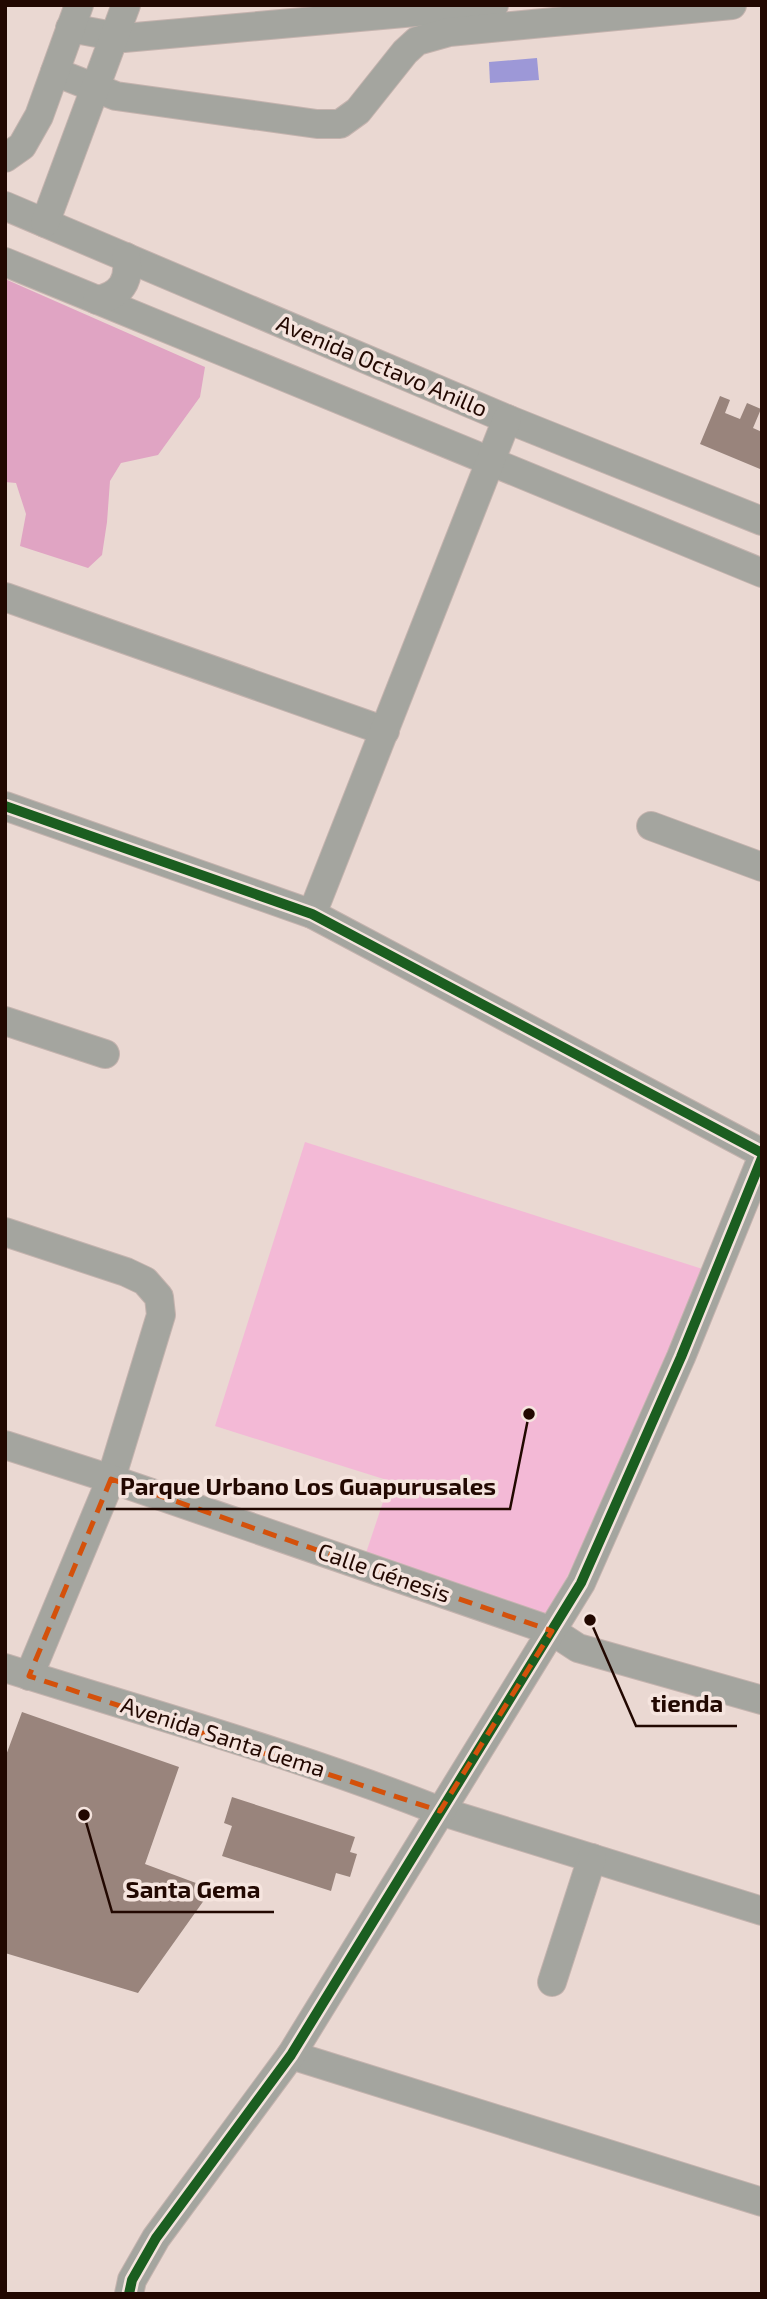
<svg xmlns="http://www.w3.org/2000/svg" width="767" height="2299" font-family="'Exo 2',sans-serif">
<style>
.green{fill:#f3b9d6}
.forest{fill:#e0a4c3}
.water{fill:#9d98d7}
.building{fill:#99847c}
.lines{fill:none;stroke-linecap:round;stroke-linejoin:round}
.minor-casing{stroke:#c4b3ae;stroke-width:30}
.minor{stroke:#a4a59f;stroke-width:28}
.cycleway-casing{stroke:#f5e4de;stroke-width:15}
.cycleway{stroke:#1b5e20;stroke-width:10}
.marked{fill:none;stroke:#d4510b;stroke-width:5;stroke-dasharray:14 9;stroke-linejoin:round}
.labels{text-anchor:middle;stroke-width:7;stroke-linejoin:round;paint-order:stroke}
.street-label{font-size:23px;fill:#220801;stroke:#f5e4de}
.leader{fill:none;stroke:#220801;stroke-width:2.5}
.callout-dot{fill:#220801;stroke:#f5e4de;stroke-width:2.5}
.callout-label{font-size:24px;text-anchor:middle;font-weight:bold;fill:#220801;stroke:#f5e4de;stroke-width:7;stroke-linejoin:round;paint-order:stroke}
</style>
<rect width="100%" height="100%" fill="#ead8d2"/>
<path class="green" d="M305,1142l410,131 -168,345 -182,-62 25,-75 -175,-55z"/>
<path class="forest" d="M5,279l200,88 -5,30 -42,58 -37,8 -11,18 -3,41 -5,33 -14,13 -68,-22 6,-32 -10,-31 -11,-1z"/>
<path class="water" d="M537,58l2,22 -49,3 -1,-21z"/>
<g class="building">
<path d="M720,396l10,4 -5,13 15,6 7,-16 14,6 -8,19 9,4 -2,37 -60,-25z"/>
<path d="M22,1712l157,55 -34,97 67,25 -74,104 -133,-40v-195z"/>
<path d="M232,1797l123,40 -5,15 7,2 -7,23 -14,-4 -5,18 -109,-35 10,-30 -8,-3z"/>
</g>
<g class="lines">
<defs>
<g id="minor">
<path d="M70,28l54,10 370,-33"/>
<path d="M55,72l61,24 201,28h23l18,-13 47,-59 12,-11 32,-9 283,-27"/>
<path d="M5,158l17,-12 17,-30 40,-111"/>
<path d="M5,206l502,213 255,102"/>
<path d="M45,223l81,-218"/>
<path d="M5,262l757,311"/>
<path d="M97,300c23,-4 34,-19 29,-43"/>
<path d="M5,597l380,134"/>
<path d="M5,806l307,108 450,239"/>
<path d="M651,826l111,41"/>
<path d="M312,914l195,-495"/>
<path d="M5,1021l100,33"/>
<path d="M5,1232l121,40 19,9 14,16 2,18 -50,164 -82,197"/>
<path d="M5,1445l106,34 441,152 26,17 184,52"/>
<path d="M5,1668c146,46 293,87 435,143l322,100"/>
<path d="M552,1982l40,-124"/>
<path d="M291,2055l471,147"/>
<path d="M129,2294l3,-14 24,-42 135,-183 290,-472 100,-226 81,-199"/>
</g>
</defs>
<use href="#minor" class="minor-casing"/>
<use href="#minor" class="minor"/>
<defs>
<g id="cycleway">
<path d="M5,806l307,108 450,239"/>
<path d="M129,2294l3,-14 24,-42 135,-183 290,-472 100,-226 81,-199"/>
</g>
</defs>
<use href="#cycleway" class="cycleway-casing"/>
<use href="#cycleway" class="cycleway"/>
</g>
<path class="marked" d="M111,1479l441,152 -112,180 -411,-135z"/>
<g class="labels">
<g class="street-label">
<text transform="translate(382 366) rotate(23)" y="8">Avenida Octavo Anillo</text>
<text transform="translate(384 1573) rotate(19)" y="8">Calle Génesis</text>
<text transform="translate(223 1737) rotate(18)" y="8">Avenida Santa Gema</text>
</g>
</g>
<path class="leader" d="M529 1414L510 1509H106M590 1620L636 1726H737M84 1815L112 1912H274"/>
<g class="callout-dot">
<circle cx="529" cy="1414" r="7"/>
<circle cx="590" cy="1620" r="7"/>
<circle cx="84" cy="1815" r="7"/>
</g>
<g class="callout-label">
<text x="308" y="1495">Parque Urbano Los Guapurusales</text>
<text x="687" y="1712">tienda</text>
<text x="193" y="1898">Santa Gema</text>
</g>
<rect width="767" height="2299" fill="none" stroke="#220801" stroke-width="14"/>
</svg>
